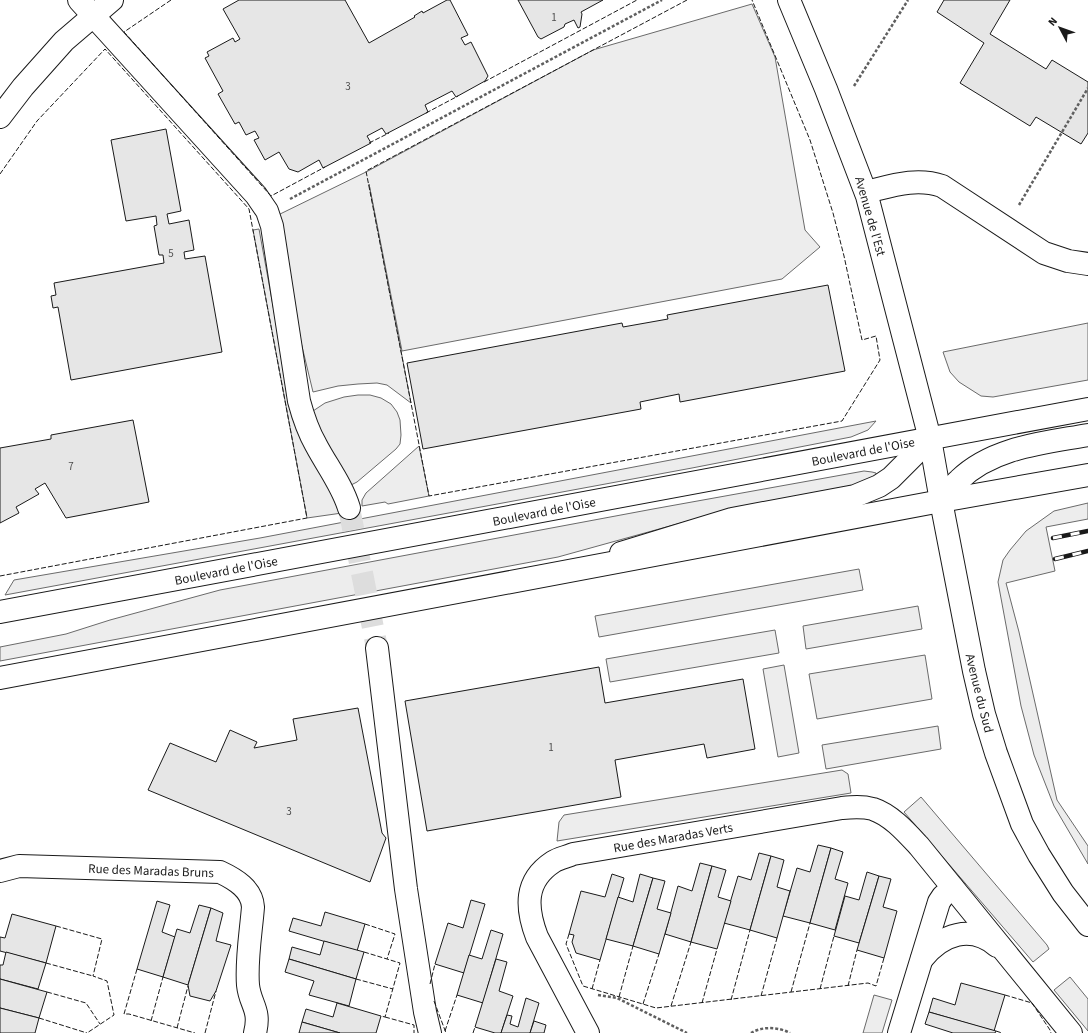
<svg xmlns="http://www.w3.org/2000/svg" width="1088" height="1033" font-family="'Source Sans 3',sans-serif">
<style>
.built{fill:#ededed;stroke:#6a6a6a}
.building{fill:#e6e6e6;stroke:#1a1a1a}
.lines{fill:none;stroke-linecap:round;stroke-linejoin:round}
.minor-tunnel{stroke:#ddd;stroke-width:22;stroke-dasharray:22 11;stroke-linecap:butt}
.minor-casing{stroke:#1a1a1a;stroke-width:24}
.major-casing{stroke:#1a1a1a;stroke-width:24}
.path{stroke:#5f5f5f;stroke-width:2.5;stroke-dasharray:3 2;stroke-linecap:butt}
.minor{stroke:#fff;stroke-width:22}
.major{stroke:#fff;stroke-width:22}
.rail-casing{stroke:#1a1a1a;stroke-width:4.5}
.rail{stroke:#fff;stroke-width:3;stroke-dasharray:9;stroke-linecap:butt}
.fence{stroke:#1a1a1a;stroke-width:1;stroke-dasharray:5 2;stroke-linecap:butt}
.labels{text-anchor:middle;stroke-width:3;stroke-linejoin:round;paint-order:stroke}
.number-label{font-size:11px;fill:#4d4d4d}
.street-label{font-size:13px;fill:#1a1a1a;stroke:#fff}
</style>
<rect width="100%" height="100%" fill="#fff"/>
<g class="built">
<path d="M752,4l23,53 30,173 15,17 -38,32 -380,72 -33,-167 42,219 -24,-18 -10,-2 -19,1 -20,2 -25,6 -20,-83 -17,-93 90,-44 227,-122z"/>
<path d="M259,229l31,170 52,114 -35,5 -54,-288z"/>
<path d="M1088,323v57l-95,17 -12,-1 -22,-14 -9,-10 -7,-20z"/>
<path d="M358,395h12l11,3 10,6 6,8 3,8 1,15 -1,9 -4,5 -39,33 -6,3 -41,-72 15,-10 19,-6z"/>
<path d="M876,421l-8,9 -17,7 -159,31 -687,127 9,-15 246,-42z"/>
<path d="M419,446l10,50 -41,8 -3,-2 -23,4v-6l4,-7z"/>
<path d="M864,471l8,1 4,1v3l-21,9 -120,23 -177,49 -558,104v-14l66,-13 44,-14 110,-30 433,-81z"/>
<path d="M1088,503v16l-42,8 9,44 -49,12 13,49 38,168 31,46v18l-34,-58 -20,-51 -13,-49 -23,-124 5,-22 7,-10 16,-19 28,-20z"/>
<path d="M859,569l4,21 -264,47 -4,-21z"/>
<path d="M918,606l4,23 -116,20 -3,-23z"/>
<path d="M775,630l4,23 -169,29 -4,-23z"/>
<path d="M925,655l7,44 -115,20 -8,-45z"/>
<path d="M784,665l15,88 -21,4 -15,-88z"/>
<path d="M938,726l3,23 -115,20 -4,-24z"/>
<path d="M842,770l6,4 3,19 -294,48 2,-19 5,-7z"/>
<path d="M921,797l126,148 2,4 -16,13 -129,-150z"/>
<path d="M1070,977l18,22v32l-34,-41z"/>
<path d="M874,995l18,5 -10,33h-19z"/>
</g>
<g class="building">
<path d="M239,0h106l24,43 46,-26 -1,-1 8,-5 1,2 24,-13h3l18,35 -7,3 4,7 6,-3 17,34 -3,5 -29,16 -4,-6 -27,14 3,7 -42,22 -4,-6 -15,8 4,7 -48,25 -4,-8 -21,12 -9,-3 -10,-17 -14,8 -11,-20 5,-2 -4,-7 -9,4 -7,-13 -4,2 -17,-30 5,-3 -18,-33 4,-2 -2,-4 26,-14 2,4 5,-3 -17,-30z"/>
<path d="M518,0h85l-22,12 1,2 -2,13 -2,1 -4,-8 -9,4 -1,3 -23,12 -3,-2z"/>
<path d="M944,0h66l-20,34 56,35 6,-9 36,22v51l-7,11 -45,-27 -6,9 -70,-43 24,-40 -47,-31z"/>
<path d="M166,129l15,82 -14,3 2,10 20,-4 5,30 -10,2 1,7 20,-3 17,96 -151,28 -13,-73 -5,1 -2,-12 5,-1 -2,-12 110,-20 -1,-8h-4l-5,-29 3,-1 -1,-9 -30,5 -15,-81z"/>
<path d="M828,285l17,86 -165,31 -1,-8 -39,8 1,7 -218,40 -16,-86 215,-40 1,4 45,-8 -1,-4z"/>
<path d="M133,420l16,82 -83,16 -21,-35 -10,6 4,5 -23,13 3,6 -19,10v-75l51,-9v-4z"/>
<path d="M599,667l6,36 138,-24 12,70 -48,9 -3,-14 -89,16 6,37 -194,34 -22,-130z"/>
<path d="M358,708l24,125 4,5 -16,44 -222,-92 22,-47 46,19 14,-32 27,12 -3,6 43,-8 -4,-21z"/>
<path d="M818,845l13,3 -21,75 -27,-7 14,-48 13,4z"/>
<path d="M831,848l12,4 -8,27 13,4 -13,47 -25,-7z"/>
<path d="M759,853l12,3 -21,74 -26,-7 14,-47 13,4z"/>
<path d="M771,856l13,4 -7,27 13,4 -13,47 -27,-8z"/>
<path d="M700,863l12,3 -21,76 -26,-8 13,-48 14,5z"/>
<path d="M712,866l14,4 -8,27 13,4 -14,48 -26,-7z"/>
<path d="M867,872l12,4 -20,67 -25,-7 11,-40 14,4z"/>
<path d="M612,874l12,4 -24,82 -24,-7 -4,-11 2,-7 -5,-1 12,-43 24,6z"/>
<path d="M640,874l13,4 -20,68 -27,-7 12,-42 15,5z"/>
<path d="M879,876l12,3 -8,28 14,4 -13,47 -27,-8z"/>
<path d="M653,878l12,3 -8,28 14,4 -12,41 -26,-8z"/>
<path d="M471,900l14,4 -21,69 -29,-9 13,-41 15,5z"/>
<path d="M157,901l13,4 -8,27 13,5 -12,40 -26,-8z"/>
<path d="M199,905l12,3 -23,77 -25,-8 14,-48 13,4z"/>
<path d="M211,908l12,5 -7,28 15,4 -15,46 -6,10 -20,-5 -2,-11z"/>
<path d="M325,912l40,12 -8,27 -68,-20 4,-13 28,8z"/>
<path d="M12,914l44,12 -10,37 -46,-12v-14l5,1z"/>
<path d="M491,930l12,4 -20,69 -26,-8 12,-40 13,4z"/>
<path d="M324,941l40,11 -8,27 -67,-20 3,-12 28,8z"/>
<path d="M6,952l40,11 -8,26 -38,-10v-14h3z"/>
<path d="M289,959l67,20 -7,27 -40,-11 5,-14 -29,-9z"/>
<path d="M496,959l11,3 -8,29 14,5 -12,37h-6l-20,-6z"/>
<path d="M0,979l47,13 -8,26 -39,-10z"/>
<path d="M961,983l44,12 -11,36 -65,-19 4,-14 22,7z"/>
<path d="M526,998l13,5 -9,30h-29l6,-18 5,1 -2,8 8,3z"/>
<path d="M337,1003l44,13 -5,17h-36l-38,-11 4,-13 27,8z"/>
<path d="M0,1008l39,10 -4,15h-35z"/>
<path d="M929,1012l67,19 -1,2h-42l-28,-9z"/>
<path d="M534,1021l12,4 -2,8h-14z"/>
<path d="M302,1022l38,11h-41z"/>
</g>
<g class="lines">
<path class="minor-tunnel" d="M349,508l28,140"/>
<defs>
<g id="minor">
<path d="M79,0l177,195 11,16 5,15 27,175c4,15 9,30 17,44 11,21 26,40 33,63"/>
<path d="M789,0l37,89 41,107 63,243 11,62 33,170 10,43 12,39 26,71 17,31 24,38 25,32"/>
<path d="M0,117l23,-30 41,-46 48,-41"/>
<path d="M866,192c25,-6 50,-15 76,-6l102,67 24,8 20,3"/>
<path d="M941,501c6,-7 11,-15 18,-21 34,-33 85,-37 129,-45"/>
<path d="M621,553l111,-34 123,-23 24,-10 12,-8 39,-39"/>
<path d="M377,648l29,241 19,123 5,21"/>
<path d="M0,871l19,-5 201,6c15,7 32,17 33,35 -2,25 -7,53 -5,78 2,20 13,24 7,48"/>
<path d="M922,959c20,-25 49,-35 75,-13"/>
<path d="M588,1033l-51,-96c-11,-29 -13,-56 16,-75 6,-4 14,-5 20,-8l269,-46c10,-1 20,-2 31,1 18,6 33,23 46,37l152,187"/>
<path d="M899,1033l40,-131 4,-6 10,-8"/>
</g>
<g id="major">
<path d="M0,612l1088,-203"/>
<path d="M0,678l941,-177 147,-26"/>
</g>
</defs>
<use href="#minor" class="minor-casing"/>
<use href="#major" class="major-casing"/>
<g class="path">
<path d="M854,86l54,-86"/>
<path d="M290,199l372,-199"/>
<path d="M1019,205l69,-117"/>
<path d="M598,995l19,3 70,35"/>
<path d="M751,1033c11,-7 28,-6 39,0"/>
</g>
<use href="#minor" class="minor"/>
<use href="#major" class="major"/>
<defs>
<g id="rail">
<path d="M1053,538l35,-7"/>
<path d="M1055,559l33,-8"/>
</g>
</defs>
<use href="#rail" class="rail-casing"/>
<use href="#rail" class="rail"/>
<g class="fence">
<path d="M171,0l-47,32 147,164 54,-29"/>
<path d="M687,0l-321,171 63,325 413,-75 38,-61 -4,-24 -14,4 -18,-84 -11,-43 -23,-73 -58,-140"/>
<path d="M484,82l153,-82"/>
<path d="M426,113l32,-17"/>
<path d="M369,143l20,-10"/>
<path d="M0,174l37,-53 68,-72 144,160 58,309 -307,58"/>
<path d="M365,924l30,10 -8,25"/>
<path d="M56,926l46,13 -9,37 14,5 7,34 -27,18"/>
<path d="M569,934l-3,10 17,42 73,22 212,-25 8,3 8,-28"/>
<path d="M364,952l36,11 -15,54 -4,-1"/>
<path d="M46,963l47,13"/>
<path d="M137,969l-13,45h5l66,19"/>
<path d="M356,979l37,10"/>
<path d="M430,984l5,-20"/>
<path d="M848,986l9,-36"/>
<path d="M592,989l8,-29"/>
<path d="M820,989l14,-53"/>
<path d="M47,992l39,11 14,21"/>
<path d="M791,992l19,-69"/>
<path d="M1005,995l27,8 18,27 1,3"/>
<path d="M761,996l16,-58"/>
<path d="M619,997l14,-51"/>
<path d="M731,1000l19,-70"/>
<path d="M434,1001l12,32"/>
<path d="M702,1003l15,-54"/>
<path d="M643,1004l16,-50"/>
<path d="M671,1006l20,-64"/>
<path d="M385,1017l29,8v8"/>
<path d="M39,1018l48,15"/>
<path d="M151,1021l12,-44"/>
<path d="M177,1028l11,-42"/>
<path d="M445,1031l12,-36"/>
<path d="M996,1031l6,2"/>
<path d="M205,1033l11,-42"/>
<path d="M473,1033l2,-6"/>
</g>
</g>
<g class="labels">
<g class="number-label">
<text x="554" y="21">1</text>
<text x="348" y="90">3</text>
<text x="171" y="257">5</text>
<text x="71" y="470">7</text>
<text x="551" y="751">1</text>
<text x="289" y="815">3</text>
</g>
<g class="street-label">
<text transform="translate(871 216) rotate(74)" y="5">Avenue de l'Est</text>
<text transform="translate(863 451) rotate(-11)" y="5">Boulevard de l'Oise</text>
<text transform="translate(544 511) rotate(-11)" y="5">Boulevard de l'Oise</text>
<text transform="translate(226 570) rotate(-11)" y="5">Boulevard de l'Oise</text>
<text transform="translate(980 693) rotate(76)" y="5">Avenue du Sud</text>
<text transform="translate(673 837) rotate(-10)" y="5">Rue des Maradas Verts</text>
<text transform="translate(151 870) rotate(2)" y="5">Rue des Maradas Bruns</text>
</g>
</g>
<g transform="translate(1060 28) rotate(311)" stroke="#ffffff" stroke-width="3" paint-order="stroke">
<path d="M0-3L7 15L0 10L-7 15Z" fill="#1a1a1a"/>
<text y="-6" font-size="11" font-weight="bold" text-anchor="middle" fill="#1a1a1a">N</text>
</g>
</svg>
